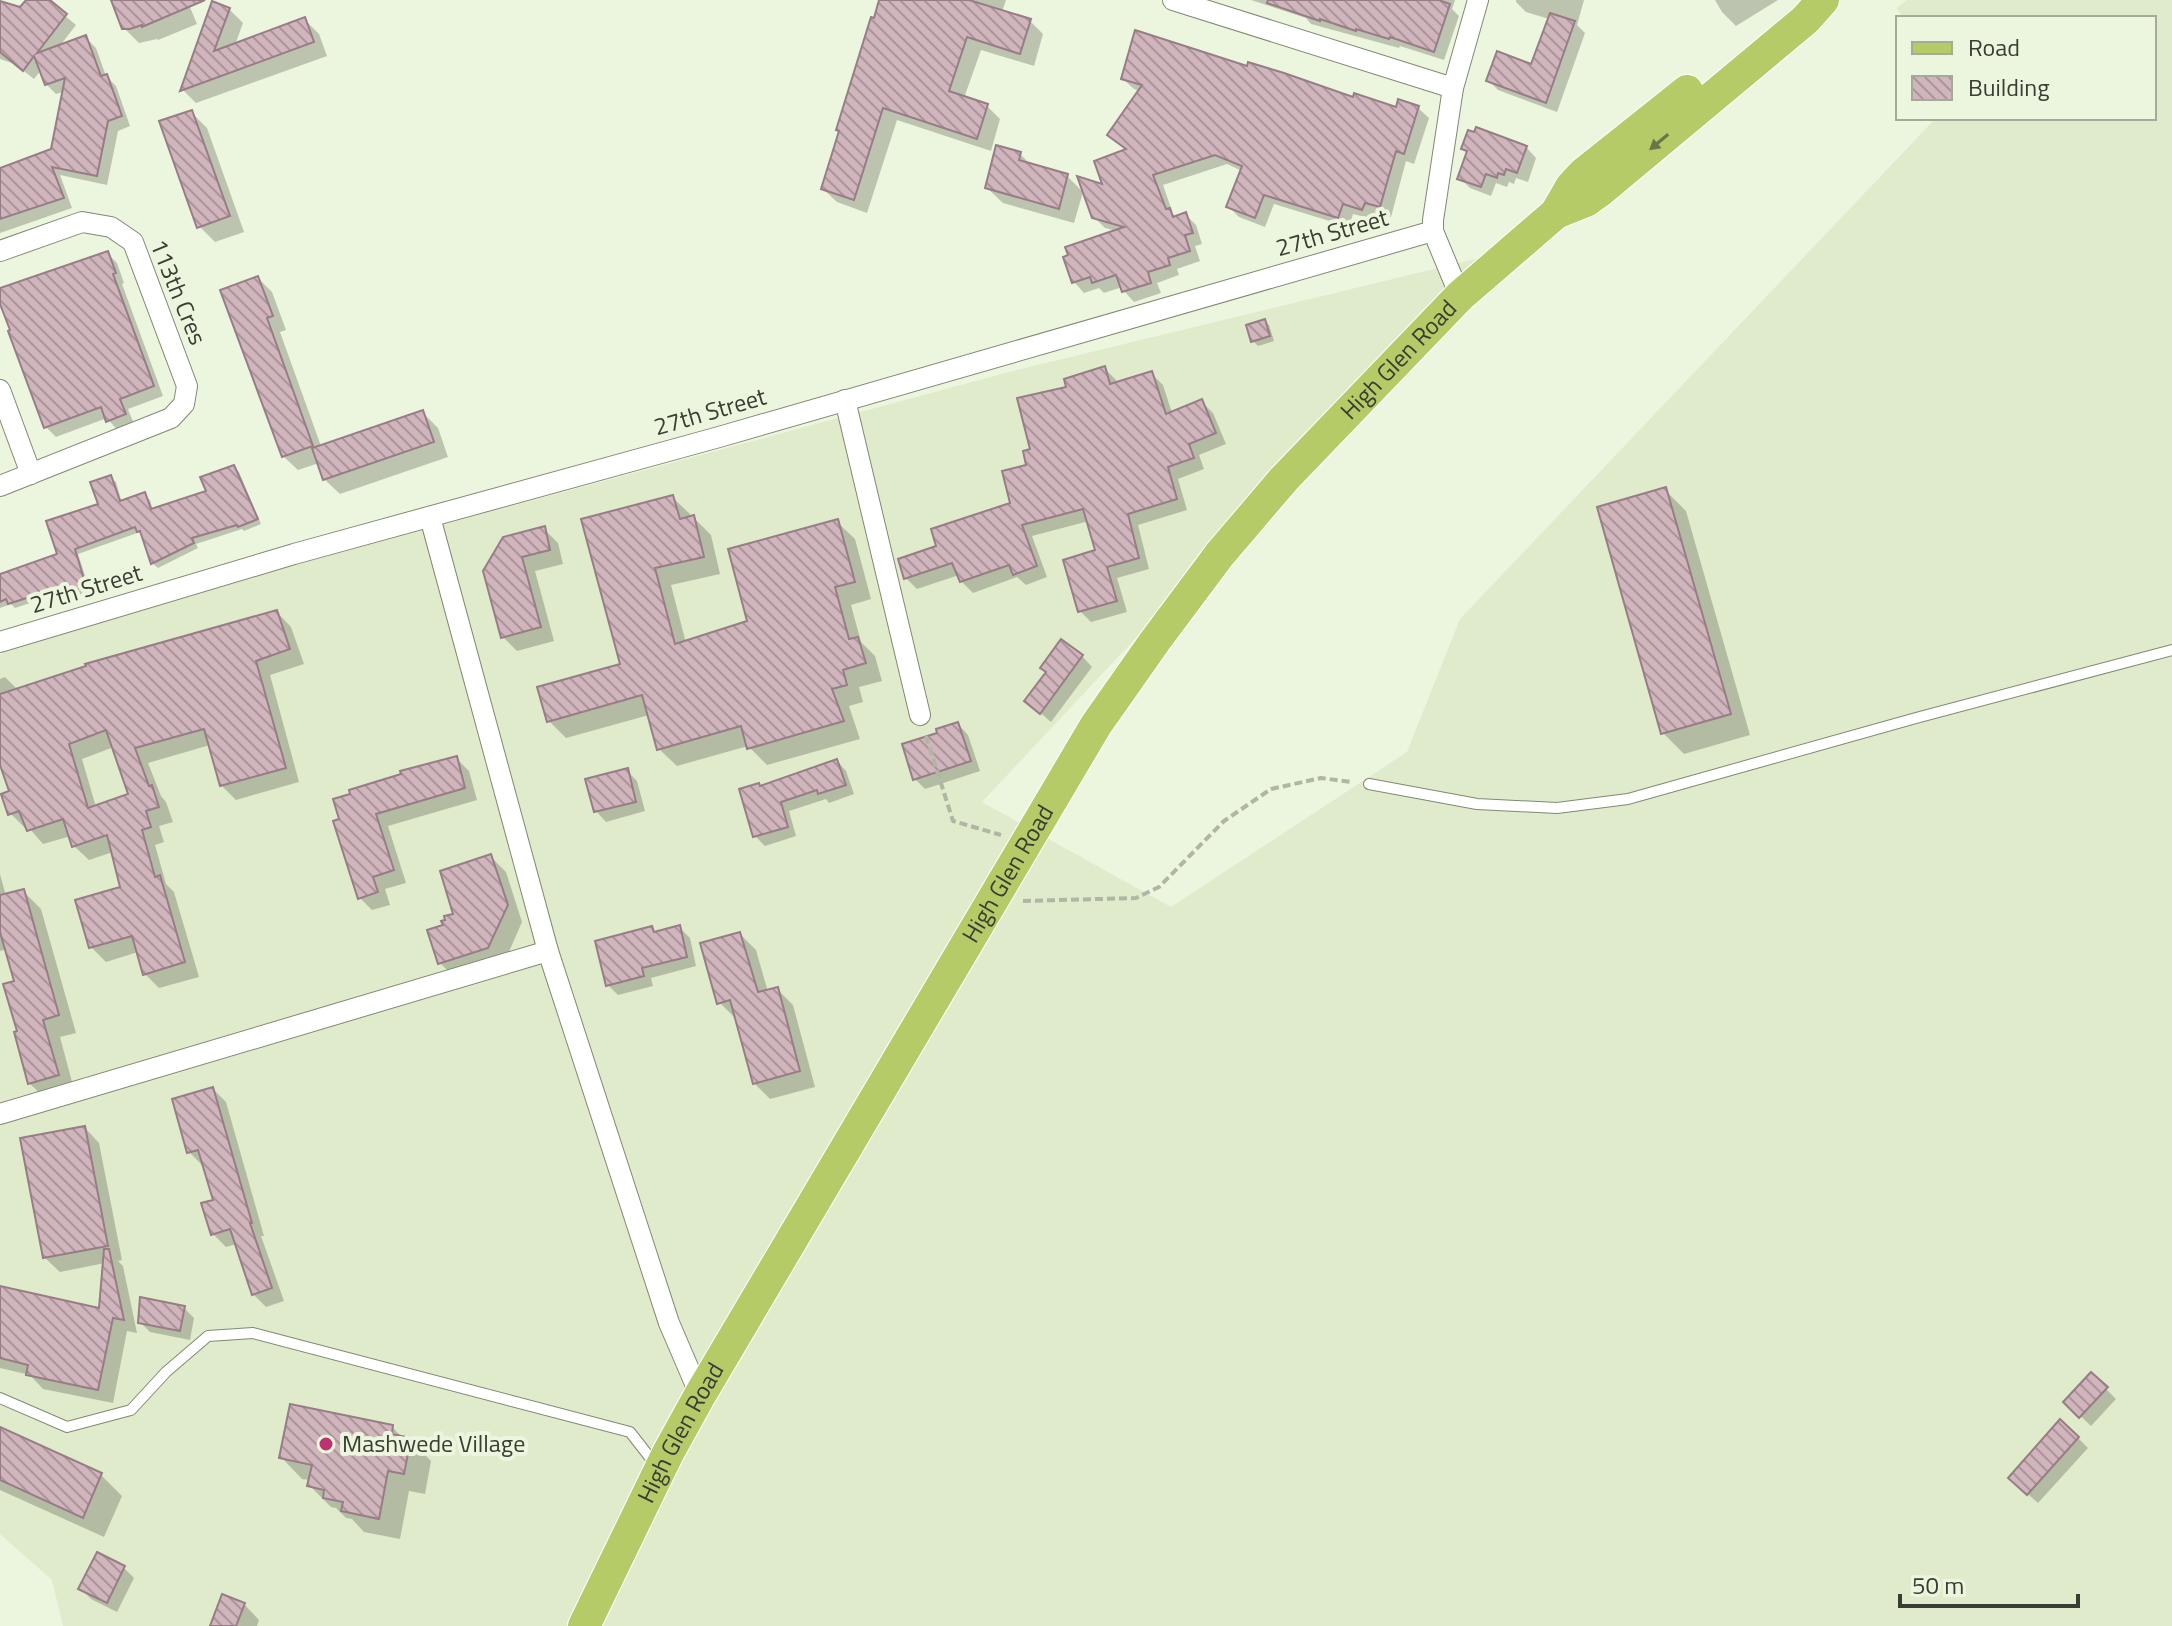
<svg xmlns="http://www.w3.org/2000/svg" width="2172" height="1626" font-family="'Titillium Web',sans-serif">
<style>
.built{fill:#e0ebcc}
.shadow{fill:#0003;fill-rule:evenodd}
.building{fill:url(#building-back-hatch);stroke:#977d85;stroke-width:2;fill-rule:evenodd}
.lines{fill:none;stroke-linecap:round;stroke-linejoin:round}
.lane-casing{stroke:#818973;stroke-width:12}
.street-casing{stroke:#818973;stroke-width:22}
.primary-casing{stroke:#fff;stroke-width:34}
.path{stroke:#afb6a3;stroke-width:4;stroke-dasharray:8 4;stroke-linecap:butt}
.lane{stroke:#fff;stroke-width:10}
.street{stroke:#fff;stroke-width:20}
.primary{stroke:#b5cb68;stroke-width:32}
.oneway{fill:#6b7648}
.poi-dot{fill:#bc3370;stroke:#ecf5dd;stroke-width:3}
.labels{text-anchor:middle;stroke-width:8;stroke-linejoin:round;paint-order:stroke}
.street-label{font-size:24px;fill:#393d33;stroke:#ecf5dd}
.poi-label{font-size:24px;fill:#393d33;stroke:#ecf5dd;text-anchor:start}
</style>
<defs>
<pattern id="building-back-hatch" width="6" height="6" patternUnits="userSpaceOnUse" patternTransform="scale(2)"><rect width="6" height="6" fill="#d1b5bd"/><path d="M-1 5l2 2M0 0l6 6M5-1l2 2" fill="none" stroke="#ab949a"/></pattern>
</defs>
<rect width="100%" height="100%" fill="#ecf5dd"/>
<path class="built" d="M1907,0h265v1626h-2109l-11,-46 -52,-46v-880l240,-75 773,-208 483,-117 -514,548 189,105 236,-155 53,-133 476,-501h218v-100h-251l-6,-10z"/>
<g class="shadow">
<path d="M28,0h18l30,25 -17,22 27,-9 10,10 10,28 10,10 14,40 -12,5 -11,54 -47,-10 12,33 -72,25v-64l53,-19 12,-59 -9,3 -10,-10 -5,-14 -7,9 -19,-15 -15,-5v-56l21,7z"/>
<path d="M113,0h74l10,24 -39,16 -1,-1 -18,4 -15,-15z"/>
<path d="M881,0h125l-4,12 28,9 13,13 -9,32 -53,-16 -17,48 23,8 13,13 -9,32 -94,-31 -30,93 -30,-11 -14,-13z"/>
<path d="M1251,0h204l-3,9 7,7 -15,44 -44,-14 -1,2 -88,-24 -5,-6z"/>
<path d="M1516,0h68l-7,25 8,8 -28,79 -59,-22 -10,-10 44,-14 17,-47 -23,-7 -10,-10z"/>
<path d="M1715,0h63l-42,26 -14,-14z"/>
<path d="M214,4l15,5 14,14 -8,22 70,-25 14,14 8,22 -131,47 -13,-13z"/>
<path d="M1123,79l231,20 43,11 21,-2 11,10 -15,46 -8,-3 -15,56 -16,-4 -2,6 -20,-5 -4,13 -75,-23 -9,23 -26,-10 -11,-11 14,-35 -15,-7 -64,21 10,29 4,3 8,-3 11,11 6,19 -7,2 5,15 -23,8 2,6 -22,8 4,10 -27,9 -10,-11 -2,-4 -18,6 -5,-5 -15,5 -10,-11 43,-51 -12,-3 -11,-11 11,-31 22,-35 -18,-16 31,-44 -6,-2z"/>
<path d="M191,112l16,16 37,104 -29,10 -16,-16z"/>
<path d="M1526,147l10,11 -8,24 -12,-4 -2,6 -5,-2 -2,5 -11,-4 -5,13 -21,-8 -10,-10 8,-25 -5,-4z"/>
<path d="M1020,154l12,12 35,10 16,16 -9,31 -71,-20 -16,-15z"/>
<path d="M107,253l10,10 7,20 -2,1 41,112 -35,13 6,15 -16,7 -11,-13 -51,19 -10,-10 -46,-128v-8z"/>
<path d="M258,278l14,14 14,38 -6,2 41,114 101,-34 16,16 10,29 -108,37 -16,-15 -5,-16 -21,7 -15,-14z"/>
<path d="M1264,321l5,4 5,16 -16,5 -5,-5z"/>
<path d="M1105,369l11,11 1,4 34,-11 12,12 9,28 30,-11 11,11 13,31 -27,11 5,14 -26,10 9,31 -49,15 11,44 -32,9 10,34 -36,10 -11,-11 17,-59 -8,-31 -57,15 15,41 -21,8 -9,-8 -44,16 -12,-12 -2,-6 -42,14 -11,-11 33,-30 73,-44 17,-37 3,-16 36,-63z"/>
<path d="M234,467l5,5 22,52 -17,7 -2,-2 -46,15 2,4 -40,20 -6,-5 -8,-27 -4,-4 -62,22 12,37 -23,8 -6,-6 -46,15 -4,-4 -11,4v-32l59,-20 42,-50 9,-29 6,5 6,21 22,-8 6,5 3,10 56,-18z"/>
<path d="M1665,490l21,21 64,224 -66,19 -21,-21z"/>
<path d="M672,497l18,17 1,4h3l17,17 9,39 -49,11 15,58 63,-21 88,-100 18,17 16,60 -20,6 10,37 14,14 7,25 -23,6 4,15 -14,4 11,33 -93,26 -19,-19 -71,20 -18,-17 -10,-34 -83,23 -17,-17 73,-56z"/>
<path d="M544,529l14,14 5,21 -28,7 19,70 -37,10 -14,-14 -18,-65z"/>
<path d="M277,612l14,15 13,37 -34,11 29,107 -63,18 -15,-15 -11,-40 -62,18 13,33 5,6 7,20 -14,4 5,16 -9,3 11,39 8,8 25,85 -40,11 -14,-14 -7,-22 -32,10 -15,-15 31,-59 -9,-36 -24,8 -15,-14 -3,-10 -28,8 -15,-17 -3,1 -15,-15 2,-21 -12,-32v-81l5,-2 13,13zM114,747l17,48 -35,12 -14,-48z"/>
<path d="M1082,656l10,11 -41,55 -14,-12z"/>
<path d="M958,724l10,11 12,36 -55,18 -10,-10 25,-44z"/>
<path d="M456,758l13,13 8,29 -89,26 18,57 -21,6 5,16 -18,5 -13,-13 -23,-75z"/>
<path d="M837,761l9,10 8,23 -25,9 -3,-4 -37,12 7,25 -31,10 -10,-10 6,-48z"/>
<path d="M627,771l10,10 8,30 -39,11 -10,-11z"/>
<path d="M491,857l15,15 16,50 -18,41 -48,16 -16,-16 16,-48z"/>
<path d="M0,874l6,22 17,-5 18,18 35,124 -16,4 15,56 -28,7 -18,-17 -10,-50 -3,-51 -9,-33 -7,2z"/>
<path d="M680,928l10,10 6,28 -45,12 2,8 -35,9 -10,-10 44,-56 5,5z"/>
<path d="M740,934l16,16 12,42 9,-3 16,16 22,82 -45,12 -16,-16 -17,-65h-2l-16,-16z"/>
<path d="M213,1089l13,13 38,134h-3l23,65 -18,6 -13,-13 -16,-50 -11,3 -13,-13 2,-33 -11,-37 -2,1 -13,-13z"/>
<path d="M85,1128l14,15 23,117 -4,1 5,5 14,67 -10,-2 -14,72 -70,-14 -13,-14 -30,-7v-80l101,23 4,-48 -45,9 -15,-14z"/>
<path d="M184,1308l10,10 -4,22 -40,-8 -10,-10z"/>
<path d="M2091,1374l25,25 -25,27 -25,-24z"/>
<path d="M392,1427l12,12 6,1 21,21 -6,33 -16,-3 -9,48 -36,-7 -12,-13 -6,-1 -10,-10 -5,-1 -22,-22 1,-5 -8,-1 -21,-22z"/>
<path d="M0,1429l101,46 21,21 -18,41 -104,-47z"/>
<path d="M2078,1438l10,10 -50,55 -17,-15z"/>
<path d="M124,1568l10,10 -17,34 -26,-13 -10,-10z"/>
<path d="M244,1604l15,16 -2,6h-45z"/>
</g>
<g class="building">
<path d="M26,0h24l17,14 -30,39 49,-18 15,41 6,-2 15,42 -14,5 -11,55 -45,-9 12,31 -64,21v-51l51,-19 14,-71 -20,7 -11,-29 -11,15 -23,-19v-51l20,6z"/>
<path d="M111,0h94l-63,27v-2l-12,4h-8z"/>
<path d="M879,0h90l62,19 -11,35 -53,-17 -18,54 39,13 -11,35 -94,-31 -29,92 -33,-11 18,-58 -3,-1 35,-113 3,1z"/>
<path d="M1268,0h171l11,4 -16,48 -44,-15 -1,2 -33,-10v2l-36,-12v2l-53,-18z"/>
<path d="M212,1l18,7 -16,43 91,-34 9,25 -134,49z"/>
<path d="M1550,13l25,8 -29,82 -60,-22 11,-30 34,13z"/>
<path d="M1135,30l112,36 1,-4 36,11 69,24 1,-4 42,14 2,-8 21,7 -15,48 -8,-3 -16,56 -15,-4 -3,7 -19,-6 -5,14 -74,-23 -9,23 -29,-11 16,-41 -27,-11 -62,20 13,34 4,-1 3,9 13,-5 7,21 -8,2 5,16 -22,7 2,7 -22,7 3,11 -29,9 -6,-17 -24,8 -2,-6 -18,6 -9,-26 5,-2 -3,-8 59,-20 -32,-9 -15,-42 25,8 -8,-23 32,-12 -19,-14 35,-50 -21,-6z"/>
<path d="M192,110l38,106 -33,12 -38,-107z"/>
<path d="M1476,127l51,19 -10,27 -11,-4 -2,6 -6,-2 -1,5 -11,-4 -5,13 -24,-8 10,-28 -6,-2 7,-19 6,2z"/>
<path d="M996,145l25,7 -2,8 49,14 -9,35 -74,-21z"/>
<path d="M108,251l8,22 -3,1 41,112 -34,13 6,15 -20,8 -5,-15 -57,21 -36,-97 2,-1 -10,-26v-16z"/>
<path d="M258,276l15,40 -6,2 46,128 -31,11 -62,-167z"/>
<path d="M1265,319l5,17 -19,6 -5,-17z"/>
<path d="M1105,366l5,18 42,-13 14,43 36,-15 14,34 -27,11 5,14 -26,9 9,32 -49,15 11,44 -32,9 10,34 -39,11 -15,-52 32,-10 -12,-41 -61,16 15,41 -24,9 -4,-10 -49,17 -8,-19 -48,16 -6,-20 38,-13 -5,-17 79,-26 -8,-32 24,-6 -3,-14 7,-2 -13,-51 49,-11 -2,-8z"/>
<path d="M423,410l11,32 -111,38 -11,-32z"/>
<path d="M234,465l24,54 -20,8 -1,-2 -45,13 2,5 -43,21 -11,-33 -3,1 -2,-5 -60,22 11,37 -26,9 -2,-7 -50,16 -2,-5 -6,3v-28l57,-20 -11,-33 52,-17 -8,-22 21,-7 9,26 25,-9 6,17 55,-18 -6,-14z"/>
<path d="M1666,487l65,227 -70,20 -64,-227z"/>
<path d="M673,495l7,24 14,-4 10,42 -49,11 20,76 72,-23 -19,-72 110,-30 17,63 -20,5 14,52 9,-2 8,26 -23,7 4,15 -15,4 12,32 -97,28 -6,-23 -84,24 -15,-55 -95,27 -10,-35 83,-23 -39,-145z"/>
<path d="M545,526l5,24 -28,7 19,70 -40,11 -18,-67 20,-34z"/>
<path d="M277,610l13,39 -34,12 30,107 -66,18 -16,-57 -69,19 14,38 3,-1 7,22 -13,4 5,16 -9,3 13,47 5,-2 25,87 -42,13 -11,-39 -43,12 -14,-48 45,-13 -13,-52 -35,12 -9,-28 -36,12 -8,-20 -11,4 -7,-21 8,-3 -9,-26v-71l86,-28 -1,-2zM106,730l22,64 -40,14 -19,-64z"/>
<path d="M1061,639l22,16 -43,59 -16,-13 22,-29 -6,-4z"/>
<path d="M958,722l13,39 -58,19 -11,-36 35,-11 -1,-4z"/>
<path d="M457,756l8,32 -89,26 18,56 -21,7 5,15 -20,7 -25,-78 6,-2 -6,-20 17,-5 -1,-4 52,-16 -1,-3z"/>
<path d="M837,759l9,26 -28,9 -1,-4 -36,12 7,25 -35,10 -14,-48 20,-6 1,3z"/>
<path d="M628,768l8,34 -42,10 -9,-33z"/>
<path d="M491,854l17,51 -20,43 -50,16 -11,-34 16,-5 -2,-4 4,-1 -1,-4 9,-2 -13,-43z"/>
<path d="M24,889l35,126 -16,5 16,55 -31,9 -14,-52 3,-1 -14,-47 11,-3 -14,-49v-37z"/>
<path d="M680,925l7,32 -45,11 2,8 -38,10 -11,-45 57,-15 2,6z"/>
<path d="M740,932l18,60 20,-5 22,84 -47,13 -23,-84 -13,4 -17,-61z"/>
<path d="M213,1087l39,136h-2l22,65 -20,7 -22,-66 -19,6 -10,-32 12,-3 -15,-50 -11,3 -15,-54z"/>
<path d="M85,1126l23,120 -65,12 -23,-120z"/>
<path d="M104,1249h5l15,71 -11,-2 -15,72 -72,-15 2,-10 -28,-7v-72l99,22z"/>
<path d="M140,1297l45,9 -5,25 -42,-8z"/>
<path d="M2091,1372l17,15 -29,31 -16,-16z"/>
<path d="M290,1404l103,21 -1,9 19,4 -7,36 -16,-3 -9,48 -38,-8 2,-9 -20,-4 1,-8 -17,-4 5,-21 -33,-7z"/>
<path d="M2060,1419l19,18 -52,58 -19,-17z"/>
<path d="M0,1427l102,46 -19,45 -83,-38z"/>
<path d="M97,1552l28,14 -18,37 -29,-14z"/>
<path d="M222,1594l23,9 -9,23h-26z"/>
</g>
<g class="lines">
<defs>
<g id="lane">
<path d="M1369,784l108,20 80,4 71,-9 288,-81 256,-68"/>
<path d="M0,1398l67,29 64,-17 35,-38 42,-36 45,-3 377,99 25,32"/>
</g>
<g id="street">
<path d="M1173,0l280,88"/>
<path d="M0,251l82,-29 29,5 22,15 54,144 -3,18 -13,14 -171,68"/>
<path d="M1460,296l-27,-65v-11l20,-132 25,-88"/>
<path d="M0,390l31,84"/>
<path d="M845,400l75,315"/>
<path d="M430,517l118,434 121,372 31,72"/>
<path d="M0,642l294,-88 425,-117 714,-206"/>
<path d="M0,1114l548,-163"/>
</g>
<g id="primary">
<path d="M1556,213l15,-26 13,-14 103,-82"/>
<path id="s1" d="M584,1626l84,-173 32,-58 396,-670 59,-84 65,-87 64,-75 176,-183 96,-83 30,-12 14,-10 205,-171 18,-20"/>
</g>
</defs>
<use href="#lane" class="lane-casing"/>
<use href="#street" class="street-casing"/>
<use href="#primary" class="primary-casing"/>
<g class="path">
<path d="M926,736l27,85 48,14"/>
<path d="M1023,901l113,-3 23,-11 65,-66 47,-32 50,-11 31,4"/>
</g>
<use href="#lane" class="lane"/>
<use href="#street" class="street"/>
<use href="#primary" class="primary"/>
</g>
<defs><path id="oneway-solid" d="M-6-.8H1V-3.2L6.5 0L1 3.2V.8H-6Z" transform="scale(2)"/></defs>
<use class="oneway" href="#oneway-solid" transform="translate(1659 142) rotate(140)"/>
<circle class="poi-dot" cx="326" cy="1444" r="8"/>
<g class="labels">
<g class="street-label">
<text transform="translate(1332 233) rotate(-16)" y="8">27th Street</text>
<text transform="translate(178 292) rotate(68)" y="8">113th Cres</text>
<text dy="8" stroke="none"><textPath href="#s1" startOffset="1512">High Glen Road</textPath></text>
<text transform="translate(710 412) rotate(-16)" y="8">27th Street</text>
<text transform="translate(86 589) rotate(-17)" y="8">27th Street</text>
<text dy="8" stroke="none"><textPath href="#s1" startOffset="864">High Glen Road</textPath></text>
<text dy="8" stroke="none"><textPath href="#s1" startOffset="216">High Glen Road</textPath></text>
</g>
<g class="poi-label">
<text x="342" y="1452">Mashwede Village</text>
</g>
</g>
<rect x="1896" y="16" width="260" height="104" fill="#ecf5dd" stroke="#a4ab99" stroke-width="2"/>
<rect x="1912" y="42" width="40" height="12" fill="#b5cb68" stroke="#a4ab99" stroke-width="2"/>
<text x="1968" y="56" font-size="24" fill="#393d33">Road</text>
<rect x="1912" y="76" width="40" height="24" fill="url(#building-back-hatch)" stroke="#a4ab99" stroke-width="2"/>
<text x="1968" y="96" font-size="24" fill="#393d33">Building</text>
<path d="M1900 1594v12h178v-12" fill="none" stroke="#393d33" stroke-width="4"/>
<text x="1912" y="1594" font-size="24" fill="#393d33" stroke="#ecf5dd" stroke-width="6" paint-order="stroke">50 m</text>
</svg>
